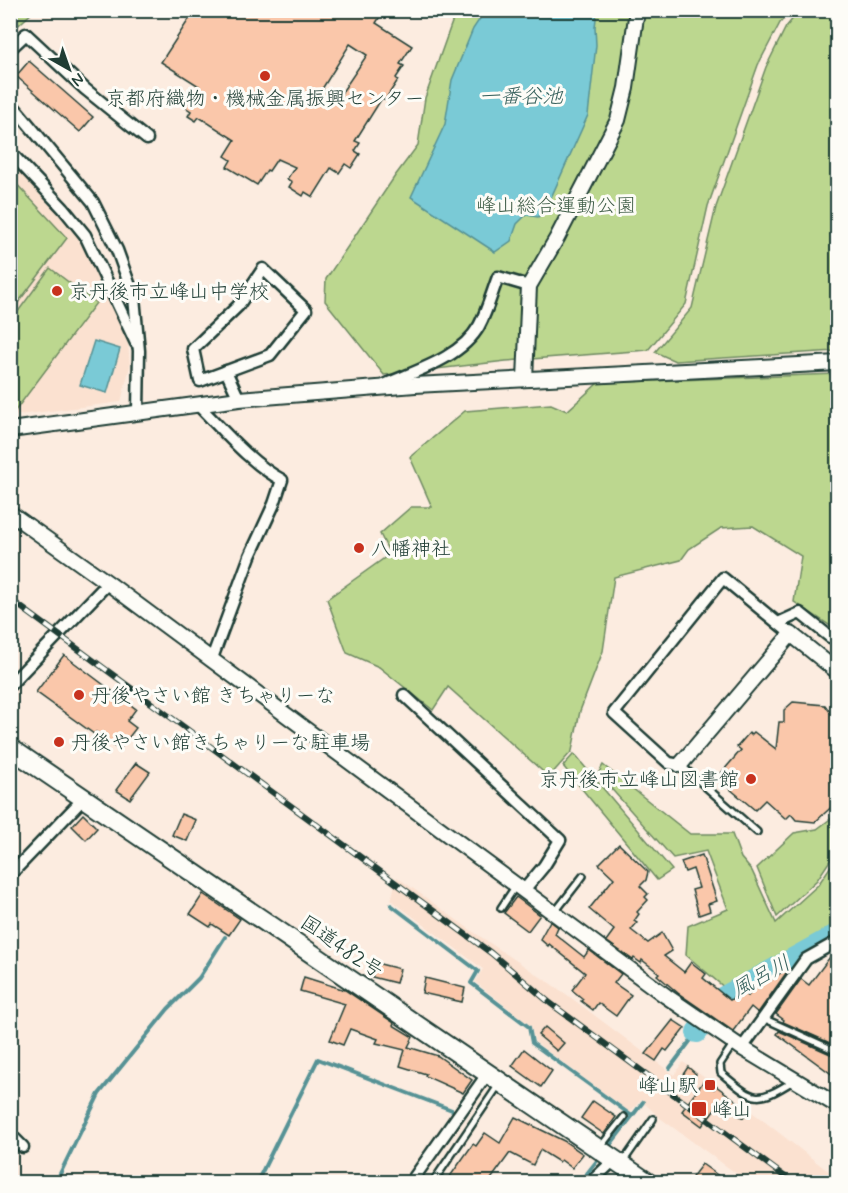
<svg xmlns="http://www.w3.org/2000/svg" width="848" height="1193" font-family="Mynerve,'Klee One',sans-serif">
<style>
.built{fill:#fbe1d0}
.green{fill:#bcd78f;stroke:#6e8a62;stroke-width:1.5}
.water{fill:#7acad6;stroke:#569295;stroke-width:1.5}
.lines{fill:none;stroke-linecap:round;stroke-linejoin:round}
.stream{stroke:#569295;stroke-width:4}
.river{stroke:#7acad6;stroke-width:22}
.building{fill:#fac7aa;stroke:#1f3d34;stroke-width:1.5;fill-rule:evenodd}
.lane-casing{stroke:#1f3d34;stroke-width:10}
.street-casing{stroke:#1f3d34;stroke-width:15}
.secondary-casing{stroke:#1f3d34;stroke-width:18}
.highway-casing{stroke:#1f3d34;stroke-width:22}
.lane{stroke:#fdfcf7;stroke-width:5}
.street{stroke:#fdfcf7;stroke-width:10}
.secondary{stroke:#fdfcf7;stroke-width:14}
.highway{stroke:#fdfcf7;stroke-width:18}
.rail-casing{stroke:#1f3d34;stroke-width:6}
.rail{stroke:#fdfcf7;stroke-width:4;stroke-dasharray:11;stroke-linecap:butt}
.poi-dot{fill:#c8321e;stroke:#fdfcf7;stroke-width:2}
.labels{text-anchor:middle;stroke-width:6;stroke-linejoin:round;paint-order:stroke}
.poi-label{font-size:20px;fill:#1f3d34;stroke:#fdfcf7;text-anchor:start}
.park-label{font-size:20px;fill:#3e5c46;stroke:#fdfcf7}
.street-label{font-size:20px;fill:#1f3d34;stroke:#fdfcf7}
.water-label{font-size:21px;font-style:italic;fill:#36605c;stroke:#fdfcf7}
</style>
<rect width="100%" height="100%" fill="#fcece0"/>
<filter id="ink" filterUnits="userSpaceOnUse"><feTurbulence type="fractalNoise" baseFrequency=".0167" numOctaves="2"/><feDisplacementMap in="SourceGraphic" scale="12" xChannelSelector="R" yChannelSelector="G"/><feConvolveMatrix kernelMatrix="1 2 1 2 8 2 1 2 1" color-interpolation-filters="sRGB"/></filter>
<g filter="url(#ink)">
<g class="built">
<path d="M10,160l51,53 19,26 48,104 2,23 -9,36 -110,14z"/>
<path d="M397,877l75,54 94,63 108,81 9,-13 77,56 77,60v4h-89l-88,-64 -19,-18 -11,12 -95,-70 -4,-16 -56,-44 8,-13 -92,-69z"/>
</g>
<g class="green">
<path d="M11,10h23v1l-23,21z"/>
<path d="M456,11h335l-11,12 -22,42 -50,141 -22,98 -38,46 -142,11 -122,14 -59,-74 1,-22 69,-103 23,-31 7,-47z"/>
<path d="M799,11h38v338l-1,2 -161,10 -20,-9 37,-44 24,-101 50,-140 20,-40z"/>
<path d="M11,178l56,60 -56,74z"/>
<path d="M50,268l46,35 -81,108 -5,-3 1,-87z"/>
<path d="M837,374v255h-2l-41,-27 7,-46 -48,-30 -32,2 -32,21 -8,11 -67,17 -11,74 -23,60 -8,40 -23,26 -101,-90 -15,23 -54,-43 -32,-14 -20,-54 63,-45 -10,-20 31,-27h21l-22,-50 55,-46 86,-7 16,7 31,-28z"/>
<path d="M574,754l98,116 -15,10 -94,-114z"/>
<path d="M603,765l87,69h42l9,24 11,13 24,52 42,-38 19,-28v66l-112,65 -39,-33 2,-29 40,-17 -22,-58 -33,7 -75,-84z"/>
<path d="M837,814v36l-20,30 -40,37 -20,-49 37,-35 23,-4z"/>
</g>
<g class="water">
<path d="M485,11h112l-2,16 1,18 -8,70 -43,96 -7,6 -12,-2 -9,9 -6,17 -16,11 -84,-55 34,-73 7,-44 21,-51z"/>
<path d="M94,341l26,8 -13,44 -27,-8z"/>
</g>
<g class="lines">
<g class="stream">
<path d="M391,905l87,66 -7,12 58,44 3,16 100,73"/>
<path d="M670,1068l27,-36"/>
<path d="M607,1149l36,-47"/>
<path d="M56,1182l43,-88 69,-85 31,-31 26,-41"/>
<path d="M257,1182l61,-123 134,51"/>
<path d="M576,1182l9,-6 15,-19"/>
</g>
<path class="river" d="M697,1032l27,-35 114,-63"/>
</g>
<g class="building">
<path d="M195,10h180l6,5 -5,8 36,23 -12,18 4,2 -8,12 2,2 -13,20 -3,-2 -27,43 5,2 -5,8 5,3 -9,14 -6,-4 -6,9 -8,-5 -18,29 -8,-5 -2,4 -14,-9 3,-5 -5,-3 8,-12 -18,-8 -8,12 -2,-1 -10,15 -30,-18 4,-7 -6,-4 10,-16 -36,-23 -3,4 -8,-5 3,-5 -6,-4 14,-21 -38,-24zM350,44l17,11 -29,43 -16,-9z"/>
<path d="M29,61l64,56 -13,15 -64,-56z"/>
<path d="M64,655l72,54 -9,12 9,7 -17,22 -23,-18 -2,2 -58,-42z"/>
<path d="M793,702l32,3 5,7 7,-6v96l-22,20 -19,-2 -5,-6 -5,5 -21,-19 -10,10 -38,-32 24,-28 -4,-3 12,-14 2,2 3,-3 22,17 3,-27h5v-12z"/>
<path d="M136,763l14,9 -20,27 -14,-9z"/>
<path d="M83,814l14,14 -11,12 -14,-14z"/>
<path d="M181,814l15,6 -9,21 -15,-6z"/>
<path d="M619,844l29,28 -2,8 -6,6 8,8 -3,3 3,3 -11,12 2,2 -5,7 3,2 -6,7 17,13 14,-10 10,18 -8,5 20,16 7,-10 15,12 -3,4 27,22 14,-8 4,4 8,-11 3,3 7,-9 3,2 19,-13 1,1 -31,44 -7,-6 -18,24 -55,-38 -21,-18 2,-2 -17,-13 -1,3 -7,-5 -1,2 -27,-19 8,-11 -25,-21 25,-31 -15,-14z"/>
<path d="M702,855l15,46 -9,3 2,7 -11,4 -7,-25 7,-2 -6,-19 -8,3 -4,-10z"/>
<path d="M203,894l37,25 -11,16 -17,-11 -2,3 -20,-13z"/>
<path d="M516,897l24,18 -12,16 -24,-18z"/>
<path d="M550,921l8,6 -3,7 29,23 5,-7 32,24 -7,9 17,12 -15,21 -18,-13 -5,7 -12,-9 2,-2 -11,-9 13,-17 -36,-29 -1,2 -8,-7z"/>
<path d="M837,950v79l-7,14 -47,-21 1,-2 -8,-6 25,-35 8,6 24,-32z"/>
<path d="M376,963l24,6 -4,14 -24,-6z"/>
<path d="M304,977l41,13 49,33 -1,2 20,12 -5,10 30,9 34,24 -9,13 -38,-17 1,-2 -26,-8 5,-16 -29,-7 2,-4 -28,-10 -7,16 -13,-5 15,-36 -45,-13z"/>
<path d="M425,978l40,10 -3,14 -40,-9z"/>
<path d="M673,1020l12,8 -18,23 -3,-2 -8,12 -10,-7z"/>
<path d="M545,1027l19,16 -7,8 -19,-16z"/>
<path d="M779,1031l58,26v21l-60,-44z"/>
<path d="M524,1049l28,22 -11,16 -29,-21z"/>
<path d="M688,1067l8,7 -6,8 -8,-6z"/>
<path d="M703,1082l11,7 2,-3 33,24 -6,8 -23,-16 -18,24 -20,-15z"/>
<path d="M593,1101l23,16 -12,17 -23,-16z"/>
<path d="M515,1117l49,24 19,13 -11,14 -11,-8 -2,2 -19,-12 -7,15 -23,-12 -21,29h-43l27,-38 3,2 9,-13 15,10z"/>
<path d="M702,1164l25,18h-28l-7,-5z"/>
</g>
<g class="lines">
<defs>
<g id="lane">
<path d="M682,766l75,66"/>
<path d="M501,908l14,-21"/>
<path d="M555,912l28,-36"/>
<path d="M763,1018l75,34"/>
<path d="M734,1043l-14,21 1,9c33,27 34,32 72,8"/>
<path d="M601,1146l23,-29"/>
<path d="M623,1162l30,-43"/>
<path d="M433,1182l65,-96"/>
</g>
<g id="street">
<path d="M10,49l16,-15 59,55 62,50"/>
<path d="M10,102l83,100 24,48 17,47 5,54 -1,61"/>
<path d="M10,152l53,56 22,27 51,108"/>
<path d="M263,269l43,41 -36,45 -70,26 -7,-32 45,-43z"/>
<path d="M226,371l13,28"/>
<path d="M384,385c31,-14 77,-27 95,-59 8,-15 13,-33 19,-49l31,9"/>
<path d="M197,404c26,26 52,58 85,76l-8,24 -24,52 -39,105"/>
<path d="M778,623l22,-10 30,24 8,1"/>
<path d="M10,685l98,-102"/>
<path d="M404,695l156,145 -16,26 -20,24"/>
<path d="M680,765l-11,-2 -55,-50 109,-135 68,56"/>
<path d="M10,875l75,-78"/>
<path d="M742,1048l64,-89 32,-18"/>
<path d="M10,1134l13,13"/>
<path d="M411,1182l77,-109"/>
<path d="M591,1182l23,-22"/>
</g>
<g id="secondary">
<path d="M525,379l4,-93 28,-48 61,-118 8,-32 11,-78"/>
<path d="M10,430l229,-31 176,-14 423,-22"/>
<path d="M10,513l98,70 558,413 76,52 96,58"/>
<path d="M680,765l111,-131 47,38"/>
</g>
<path id="highway" d="M10,748l637,434"/>
</defs>
<use href="#lane" class="lane-casing"/>
<use href="#street" class="street-casing"/>
<use href="#secondary" class="secondary-casing"/>
<use href="#highway" class="highway-casing"/>
<use href="#lane" class="lane"/>
<use href="#street" class="street"/>
<use href="#secondary" class="secondary"/>
<use href="#highway" class="highway"/>
<defs>
<path id="rail" d="M10,599l481,354 59,50 242,179"/>
</defs>
<use href="#rail" class="rail-casing"/>
<use href="#rail" class="rail"/>
</g>
</g>
<g class="poi-dot">
<circle cx="265" cy="76" r="6"/>
<circle cx="57" cy="291" r="6"/>
<circle cx="359" cy="548" r="6"/>
<circle cx="79" cy="695" r="6"/>
<circle cx="59" cy="742" r="6"/>
<circle cx="751" cy="779" r="6"/>
<rect x="704" y="1079" width="12" height="12" rx="3"/>
<rect x="691" y="1101" width="16" height="16" rx="3"/>
</g>
<g class="labels">
<g class="poi-label">
<text x="265" y="105" text-anchor="middle">京都府織物・機械金属振興センター</text>
<text x="69" y="298">京丹後市立峰山中学校</text>
<text x="371" y="555">八幡神社</text>
<text x="91" y="702">丹後やさい館 きちゃりーな</text>
<text x="71" y="749">丹後やさい館きちゃりーな駐車場</text>
<text x="739" y="786" text-anchor="end">京丹後市立峰山図書館</text>
<text x="698" y="1092" text-anchor="end">峰山駅</text>
<text x="712" y="1116">峰山</text>
</g>
<g class="park-label">
<text x="556" y="212">峰山総合運動公園</text>
</g>
<g class="street-label">
<text transform="translate(342 946) rotate(34)" y="7">国道482号</text>
</g>
<g class="water-label">
<text x="521" y="103">一番谷池</text>
<text transform="translate(761 976) rotate(-29)" y="7">風呂川</text>
</g>
</g>
<rect width="848" height="1193" fill="none" stroke="#fdfcf7" stroke-width="36"/>
<rect x="18" y="18" width="812" height="1157" fill="none" stroke="#1f3d34" stroke-width="2" filter="url(#ink)"/>
<g transform="translate(69 69) rotate(140)" stroke="#fdfcf7" stroke-width="4.5" paint-order="stroke">
<path d="M0-4.5L10 22L0 15L-10 22Z" fill="#1f3d34"/>
<text y="-9" font-size="16" font-weight="bold" text-anchor="middle" fill="#1f3d34">N</text>
</g>
</svg>
